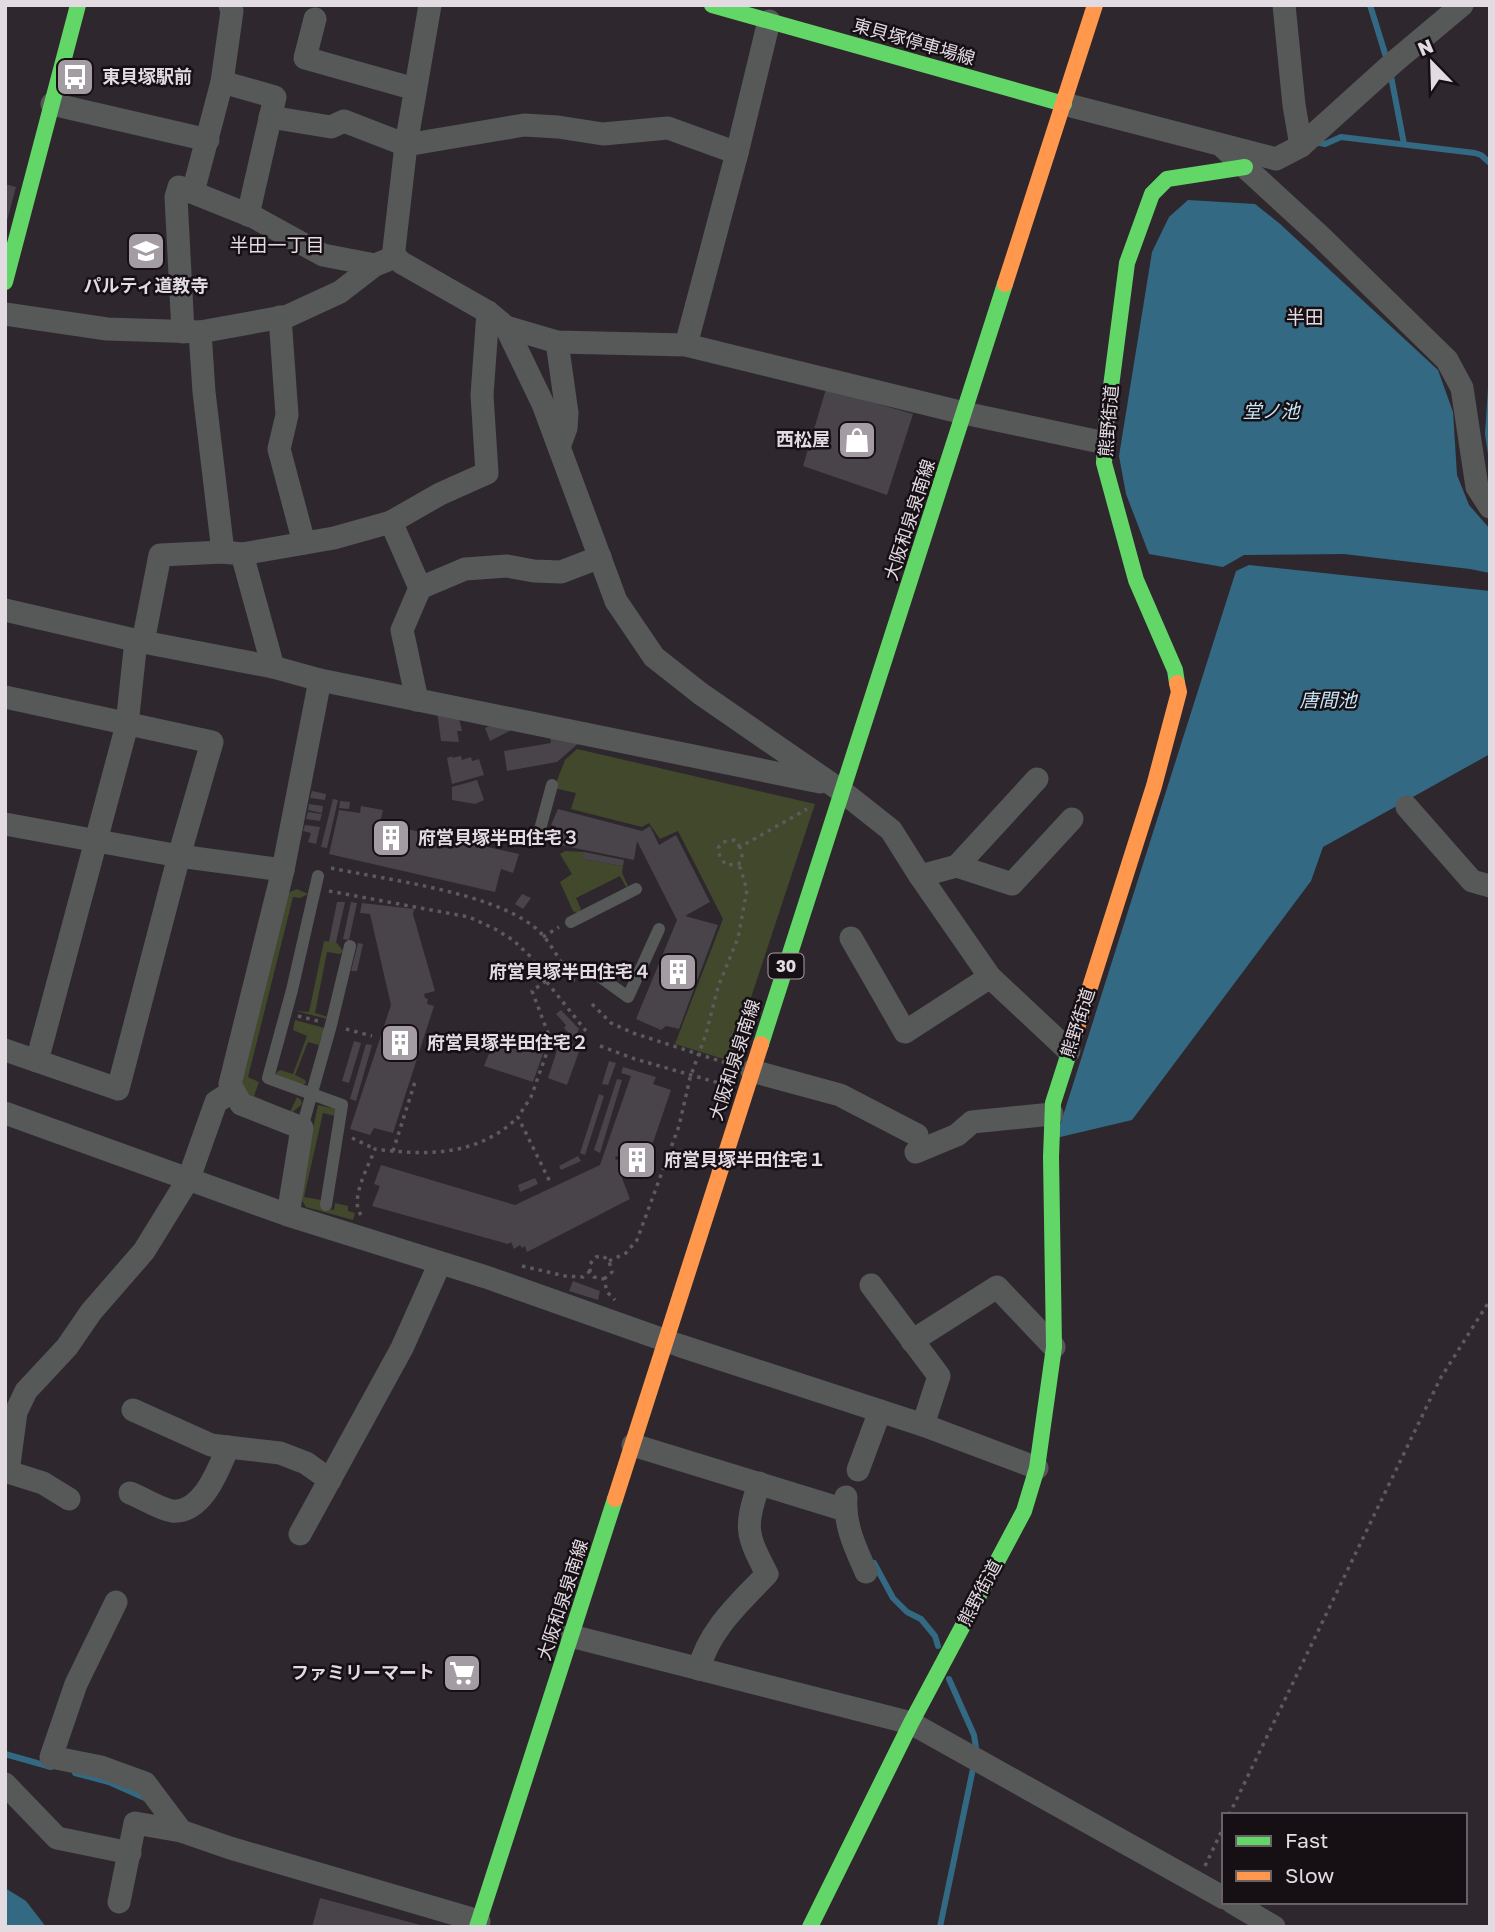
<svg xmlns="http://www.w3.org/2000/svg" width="1495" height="1932" font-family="'Golos Text','Noto Sans JP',sans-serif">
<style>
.green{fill:#41482b}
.water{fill:#346983}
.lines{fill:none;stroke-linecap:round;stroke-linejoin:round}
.stream{stroke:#346983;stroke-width:6}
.building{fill:#494449}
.path{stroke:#5c5b5c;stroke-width:3.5;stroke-dasharray:3.5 5;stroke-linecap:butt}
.lane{stroke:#575858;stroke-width:12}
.street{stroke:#575858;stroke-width:23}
.fast{stroke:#63d668;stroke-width:16}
.slow{stroke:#ff974d;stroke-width:16}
.labels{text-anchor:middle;stroke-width:5;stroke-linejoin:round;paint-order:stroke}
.shield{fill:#161015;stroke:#a69ea4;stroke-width:2}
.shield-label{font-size:16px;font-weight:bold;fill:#e3dbe2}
.street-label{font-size:18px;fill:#e3dbe2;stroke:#161015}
.poi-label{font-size:18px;font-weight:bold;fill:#e3dbe2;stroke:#161015;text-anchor:start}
.neighbourhood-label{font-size:19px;fill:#e3dbe2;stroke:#161015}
.water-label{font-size:19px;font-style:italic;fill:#c6e6f8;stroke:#161015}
</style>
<rect width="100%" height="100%" fill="#2e282e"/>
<g class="green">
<path d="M577,749l238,55 -85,257 -55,-17 48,-125 -45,-88 -18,8 -11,-16 -7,4 -71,-18 5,-16 -22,-5 11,-28z"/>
<path d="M565,851l19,1 -1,7 40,7 -1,7 6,13 -2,1 -6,-11 -44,22 5,11 -3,4 -5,-2 -13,-29 12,-8 -12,-20z"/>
<path d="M297,889l11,5 -8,4 -7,-1 -45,180 11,5 -5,14 36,16 7,-15 4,3 1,4 -13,11 -44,-18 -5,-9 48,-195z"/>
<path d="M324,941l12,1 7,9 -3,3 -13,-2 -12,61 13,4 3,3 -35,-9 13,1z"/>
<path d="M295,1020l33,9 -3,9 -4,-1 -2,8 -11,-3 -13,33 10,5 1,3 -4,2 -25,-7 -1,-5 4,-3 13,4 14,-38 -14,-6z"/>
<path d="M318,1105l18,4 -1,7 -12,-3 -19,84 17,3v7l13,3 1,-7 13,3v5l7,2 -2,7 -47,-13 -7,-12z"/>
</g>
<g class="water">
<path d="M1188,200l67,4 24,19 159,147 15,42 4,63 12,30 21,24v44l-20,-4 -126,-15 -100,1 -21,12 -74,-13 -23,-60 -7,-38 33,-204 17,-35z"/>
<path d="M1490,358v110l-5,-34z"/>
<path d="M1249,565l241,26v163l-167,93 -12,34 -179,239 -76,18 180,-567z"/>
<path d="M5,1888l21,13 20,26h-41z"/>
</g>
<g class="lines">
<g class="stream">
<path d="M1370,5l17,55"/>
<path d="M1390,71l14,73"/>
<path d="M1315,142l10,2 16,-7 134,16 6,2 9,8"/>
<path d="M874,1563l19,35 14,14 14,7 14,17 3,10"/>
<path d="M949,1679l25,56 2,13"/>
<path d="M5,1754l46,13"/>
<path d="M75,1773l34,9 38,17"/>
<path d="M940,1927l34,-163"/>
</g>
</g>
<g class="building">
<path d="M5,184l11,3 -11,41z"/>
<path d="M826,389l87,25 -26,81 -84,-29z"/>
<path d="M437,711l21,3 4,17h-5l2,11 -18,-1z"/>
<path d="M497,723l20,4 -27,14 -5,-13z"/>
<path d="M550,735l31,6 -24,21 -50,9 -3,-20 47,-8z"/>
<path d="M453,756l-1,2 9,-2 1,4 9,-3 1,4 7,-2 5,16 -32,9 -5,-26z"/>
<path d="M477,780l7,20 -9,4 -23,-4v-13z"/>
<path d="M312,791l14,3 -1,6 -15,-2z"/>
<path d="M333,799l5,1 -11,48 -6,-1z"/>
<path d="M340,801l10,1 -1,7 -10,-1z"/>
<path d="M309,804l14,2 -1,7 -14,-3z"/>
<path d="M361,806l22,4 -3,13 139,31 -6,19 -12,-4 -6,23 -166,-38 10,-44 21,3z"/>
<path d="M558,809l84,22 8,-5 9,19 17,-10 34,67 -25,14 33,9 -39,104 -13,-3 -5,4 -25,-11 41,-99 -40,-79 -3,19 -79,-16 3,-16 -7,-3z"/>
<path d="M308,812l14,2 -2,7 -14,-2z"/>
<path d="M305,825l15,2 -4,17 -8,-2 3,-9 -8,-2z"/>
<path d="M584,852l40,8 -1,6 -41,-7z"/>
<path d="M522,894l9,4 -8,11 -8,-5z"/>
<path d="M337,902h8l-9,40h-7z"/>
<path d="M351,902l6,1 -8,37 -6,-1z"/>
<path d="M362,903l52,6 -1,5 22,77 -11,3 1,4 3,1 -1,5 7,2 -41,127 -19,-5 -4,7 -20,-6 41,-124 -21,-91 -10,-1z"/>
<path d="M358,943l5,1 -6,27h-6z"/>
<path d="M561,1010l18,19 -5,9 -10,-10 2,-3 -10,-11z"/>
<path d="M498,1031l48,14 -13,37 -49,-16z"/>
<path d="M354,1041l7,2 -12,40 -7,-2z"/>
<path d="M560,1041l21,5 -14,39 -19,-7z"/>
<path d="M366,1044l6,1 -16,56 -6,-2z"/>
<path d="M609,1061l7,2 -8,22 -6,-1z"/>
<path d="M623,1067l33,10 -3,7 18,6 -26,76 -29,-10 -1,3 6,2 7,14 -6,3 8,21 -103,53 -2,-6 -3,2 -2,-3 -6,4 -3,-7 -3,2 -136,-38 8,-20 -6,-2 7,-19 134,40 85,-40 31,-89 -10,-3z"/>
<path d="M617,1079l5,1 -22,73 -6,-3z"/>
<path d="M599,1094l5,2 -19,59 -5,-2z"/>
<path d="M578,1156l3,5 -20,9 -2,-4z"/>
<path d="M535,1178l3,6 -18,8 -2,-7z"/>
<path d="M573,1281l27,10 -2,9 -29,-9z"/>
<path d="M320,1898l104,28 -1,1h-111z"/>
</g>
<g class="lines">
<g class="path">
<path d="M740,847l-5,-7 -12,2 -5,6 2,9 6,8 13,-1 3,-8 -2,-9 67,-38"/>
<path d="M331,868c57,12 158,24 202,58 17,13 27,36 38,53l4,1"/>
<path d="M329,891l140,26 26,12 18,11 19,18 14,23 40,50"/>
<path d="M543,937l16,-10"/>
<path d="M546,981l-14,10 19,50 -20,56 -13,20 33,67"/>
<path d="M592,1004l19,19 22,10 93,30"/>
<path d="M298,1016l20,5"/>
<path d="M346,1029l26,7"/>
<path d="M600,1046l35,13 84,24"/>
<path d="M352,1138l23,11"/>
<path d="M393,1151l22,-69"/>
<path d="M361,1215c-12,-15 8,-50 14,-66 51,7 104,7 143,-32"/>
<path d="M609,1261l17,-8 11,-13 42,-114 11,-48 16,-44 12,-47 20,-49 9,-48 -8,-26"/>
<path d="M522,1266l43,10 18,1 7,-6"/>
<path d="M604,1279l8,-7 -3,-11 -6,-5 -7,1 -6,7v7l4,6 10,2 3,13 8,8"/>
<path d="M1229,1815l211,-436 50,-79"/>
<path d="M1205,1866l19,-40"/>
</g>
<g class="lane">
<path d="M530,839l9,-6 13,-48"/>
<path d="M318,876l-26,114 -24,88 74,27 -16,100"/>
<path d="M571,922l65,-33"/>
<path d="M596,974l32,23 31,-68"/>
<path d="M302,1128l29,-103 19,-79"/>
</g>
<g class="street">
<path d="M430,5l-24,140 -12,104 1,8 7,6 86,49 18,15 37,77 73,197 38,56 47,37 142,98 48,38 29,46 70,101 79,74"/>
<path d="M1284,5l10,100 7,41"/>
<path d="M315,19l-10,39 110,31"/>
<path d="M222,82l53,15 -27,118"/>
<path d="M52,104l156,36"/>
<path d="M1064,104l212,55 25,-13 93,-84 68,-57"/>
<path d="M270,117l61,10 13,-6 62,24 118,-20 34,2 45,7 65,-6 69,25"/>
<path d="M1222,146l98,90 127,124 15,28 15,99 13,20"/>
<path d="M193,192l29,-110 10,-71 -2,-6"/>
<path d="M5,314l102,15 93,3 88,-16 52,-24 35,-27 20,-8"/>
<path d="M280,317l7,98 -8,34 25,94"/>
<path d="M506,327l51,15 129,3 278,68 141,30"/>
<path d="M183,332l-7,-135 3,-10 75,30 69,38 52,10"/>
<path d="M200,332l4,60 19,160"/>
<path d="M557,342l10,71 -1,15 -7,19"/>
<path d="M686,345l51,-192 32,-132"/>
<path d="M391,522l29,66"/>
<path d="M242,554l31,113"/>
<path d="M5,610l138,32 130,25 47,13 500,102"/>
<path d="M143,642l17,-87 63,-3 19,2 92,-16 57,-16 49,-28 47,-21 -5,-78 6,-83"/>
<path d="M5,697l207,45 -33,114 -61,233 -113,-39"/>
<path d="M417,700l-15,-70 18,-42 45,-19 42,-3 27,5 27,1 39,-15"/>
<path d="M1407,807l65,74 18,5"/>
<path d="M5,824l174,32 104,14"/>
<path d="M957,866l80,-87"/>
<path d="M920,876l37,-10 55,18 60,-65"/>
<path d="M851,938l54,94 85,-55"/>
<path d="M37,1061l90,-336 9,-85"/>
<path d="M752,1071l88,24 77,40"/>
<path d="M5,1113l283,102 198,62 195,69 242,79 114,43"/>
<path d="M916,1152l41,-17 15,-13 80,-8"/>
<path d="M288,1215l14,-87 -61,-24 -11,-20 53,-214 37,-190"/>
<path d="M871,1285l68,91 -16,49"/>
<path d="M912,1341l85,-54 57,60"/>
<path d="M133,1410l78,35 69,8 26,10 24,17"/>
<path d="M633,1445l212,65"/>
<path d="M858,1470l22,-59"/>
<path d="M130,1493c13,5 29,16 42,18 31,3 47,-43 56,-64"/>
<path d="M846,1497c-2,28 9,50 20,75"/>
<path d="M69,1499l-26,-16 -35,-11 8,-60 10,-21 41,-44 24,-35 53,-61 45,-73 27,-76 17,-11"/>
<path d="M300,1534l102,-186 38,-85"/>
<path d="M116,1602l-40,82 -25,73 50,10 44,16 36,48 49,17 249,73"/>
<path d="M571,1636l340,87 313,175"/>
<path d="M699,1669c10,-40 41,-66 68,-95 -22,-42 -22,-46 -8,-91"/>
<path d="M5,1784l52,54 73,15"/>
<path d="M119,1902l16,-79 46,8"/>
<path d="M1232,1902l42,25"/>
</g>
<g class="fast">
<path d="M712,5l352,99"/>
<path d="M5,282l73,-277"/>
<path d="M1177,683l-2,-13 -39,-90 -32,-117 2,-38 21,-162 25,-69 15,-15 78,-12"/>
<path d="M761,1044l244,-760"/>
<path d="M477,1927l138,-428"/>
<path d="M810,1927l101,-204 113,-212 13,-43 17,-121 -3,-190 2,-54 24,-75"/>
</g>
<g class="slow">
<path d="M1005,284l90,-279"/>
<path d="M1077,1028l77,-242 25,-94 -2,-9"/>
<path d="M615,1499l146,-455"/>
</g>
</g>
<defs>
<symbol id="bus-square" viewBox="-11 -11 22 22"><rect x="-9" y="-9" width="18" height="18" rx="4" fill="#a49ca3" stroke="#161015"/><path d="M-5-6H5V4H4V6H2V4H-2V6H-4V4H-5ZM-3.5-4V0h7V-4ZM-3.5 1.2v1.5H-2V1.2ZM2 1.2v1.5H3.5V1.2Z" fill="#fff"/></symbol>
<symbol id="school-square" viewBox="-11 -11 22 22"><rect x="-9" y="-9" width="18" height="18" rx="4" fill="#a49ca3" stroke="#161015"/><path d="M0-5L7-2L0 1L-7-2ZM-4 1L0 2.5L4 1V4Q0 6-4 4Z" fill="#fff"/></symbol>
<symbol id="shop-square" viewBox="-11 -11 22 22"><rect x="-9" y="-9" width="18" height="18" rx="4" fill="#a49ca3" stroke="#161015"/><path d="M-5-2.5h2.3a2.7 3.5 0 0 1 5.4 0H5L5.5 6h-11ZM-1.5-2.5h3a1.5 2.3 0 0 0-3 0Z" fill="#fff"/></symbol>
<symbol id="building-square" viewBox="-11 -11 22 22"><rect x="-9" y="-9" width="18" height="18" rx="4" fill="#a49ca3" stroke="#161015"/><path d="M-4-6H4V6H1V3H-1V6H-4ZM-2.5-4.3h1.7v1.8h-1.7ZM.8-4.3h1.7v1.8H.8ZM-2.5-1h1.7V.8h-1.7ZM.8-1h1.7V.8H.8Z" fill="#fff"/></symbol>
<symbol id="supermarket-square" viewBox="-11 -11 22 22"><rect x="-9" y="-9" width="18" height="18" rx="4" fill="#a49ca3" stroke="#161015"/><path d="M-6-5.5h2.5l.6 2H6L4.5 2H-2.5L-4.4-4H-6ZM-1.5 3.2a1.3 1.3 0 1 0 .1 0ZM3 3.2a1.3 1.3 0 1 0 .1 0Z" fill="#fff"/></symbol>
</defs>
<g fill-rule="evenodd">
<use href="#bus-square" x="53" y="55" width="44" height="44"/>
<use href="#school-square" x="124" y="229" width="44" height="44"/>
<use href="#shop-square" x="835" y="418" width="44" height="44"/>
<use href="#building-square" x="369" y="816" width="44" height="44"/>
<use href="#building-square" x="656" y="950" width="44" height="44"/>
<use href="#building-square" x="378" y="1021" width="44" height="44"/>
<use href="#building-square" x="615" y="1138" width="44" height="44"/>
<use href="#supermarket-square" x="440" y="1651" width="44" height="44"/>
</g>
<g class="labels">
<rect class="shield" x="768.5" y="953.5" width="35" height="25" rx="5"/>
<g class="shield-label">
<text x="786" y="972">30</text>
</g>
<g class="street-label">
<text transform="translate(914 42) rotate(16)" y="6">東貝塚停車場線</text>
<text transform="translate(1109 421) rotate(-85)" y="6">熊野街道</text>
<text transform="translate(910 520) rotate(-72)" y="6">大阪和泉泉南線</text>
<text transform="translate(1078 1023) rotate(-72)" y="6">熊野街道</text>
<text transform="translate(735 1060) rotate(-72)" y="6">大阪和泉泉南線</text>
<text transform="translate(980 1593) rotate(-62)" y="6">熊野街道</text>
<text transform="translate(563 1600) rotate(-72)" y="6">大阪和泉泉南線</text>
</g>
<g class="poi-label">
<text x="102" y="83">東貝塚駅前</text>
<text x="146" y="292" text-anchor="middle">パルティ道教寺</text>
<text x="830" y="446" text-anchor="end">西松屋</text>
<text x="418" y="844">府営貝塚半田住宅３</text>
<text x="651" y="978" text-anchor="end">府営貝塚半田住宅４</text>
<text x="427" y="1049">府営貝塚半田住宅２</text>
<text x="664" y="1166">府営貝塚半田住宅１</text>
<text x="435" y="1679" text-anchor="end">ファミリーマート</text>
</g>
<g class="neighbourhood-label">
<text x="277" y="252">半田一丁目</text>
<text x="1305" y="324">半田</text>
</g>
<g class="water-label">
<text x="1271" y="418">堂ノ池</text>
<text x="1328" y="707">唐間池</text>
</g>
</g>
<rect width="1495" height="1932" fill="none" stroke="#e3dbe2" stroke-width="14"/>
<rect x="1222" y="1813" width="245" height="91" fill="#161015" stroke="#686167" stroke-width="2"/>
<rect x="1236" y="1836" width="35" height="10" fill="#63d668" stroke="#686167" stroke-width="2"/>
<text x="1285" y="1848" font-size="21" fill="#e3dbe2">Fast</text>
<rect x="1236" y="1871" width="35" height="10" fill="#ff974d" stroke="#686167" stroke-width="2"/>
<text x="1285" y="1883" font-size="21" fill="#e3dbe2">Slow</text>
<g transform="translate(1432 63) rotate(337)" stroke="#161015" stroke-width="5" paint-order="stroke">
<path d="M0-5L12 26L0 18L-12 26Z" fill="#e3dbe2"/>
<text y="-10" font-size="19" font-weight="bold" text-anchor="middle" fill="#e3dbe2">N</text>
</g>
</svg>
